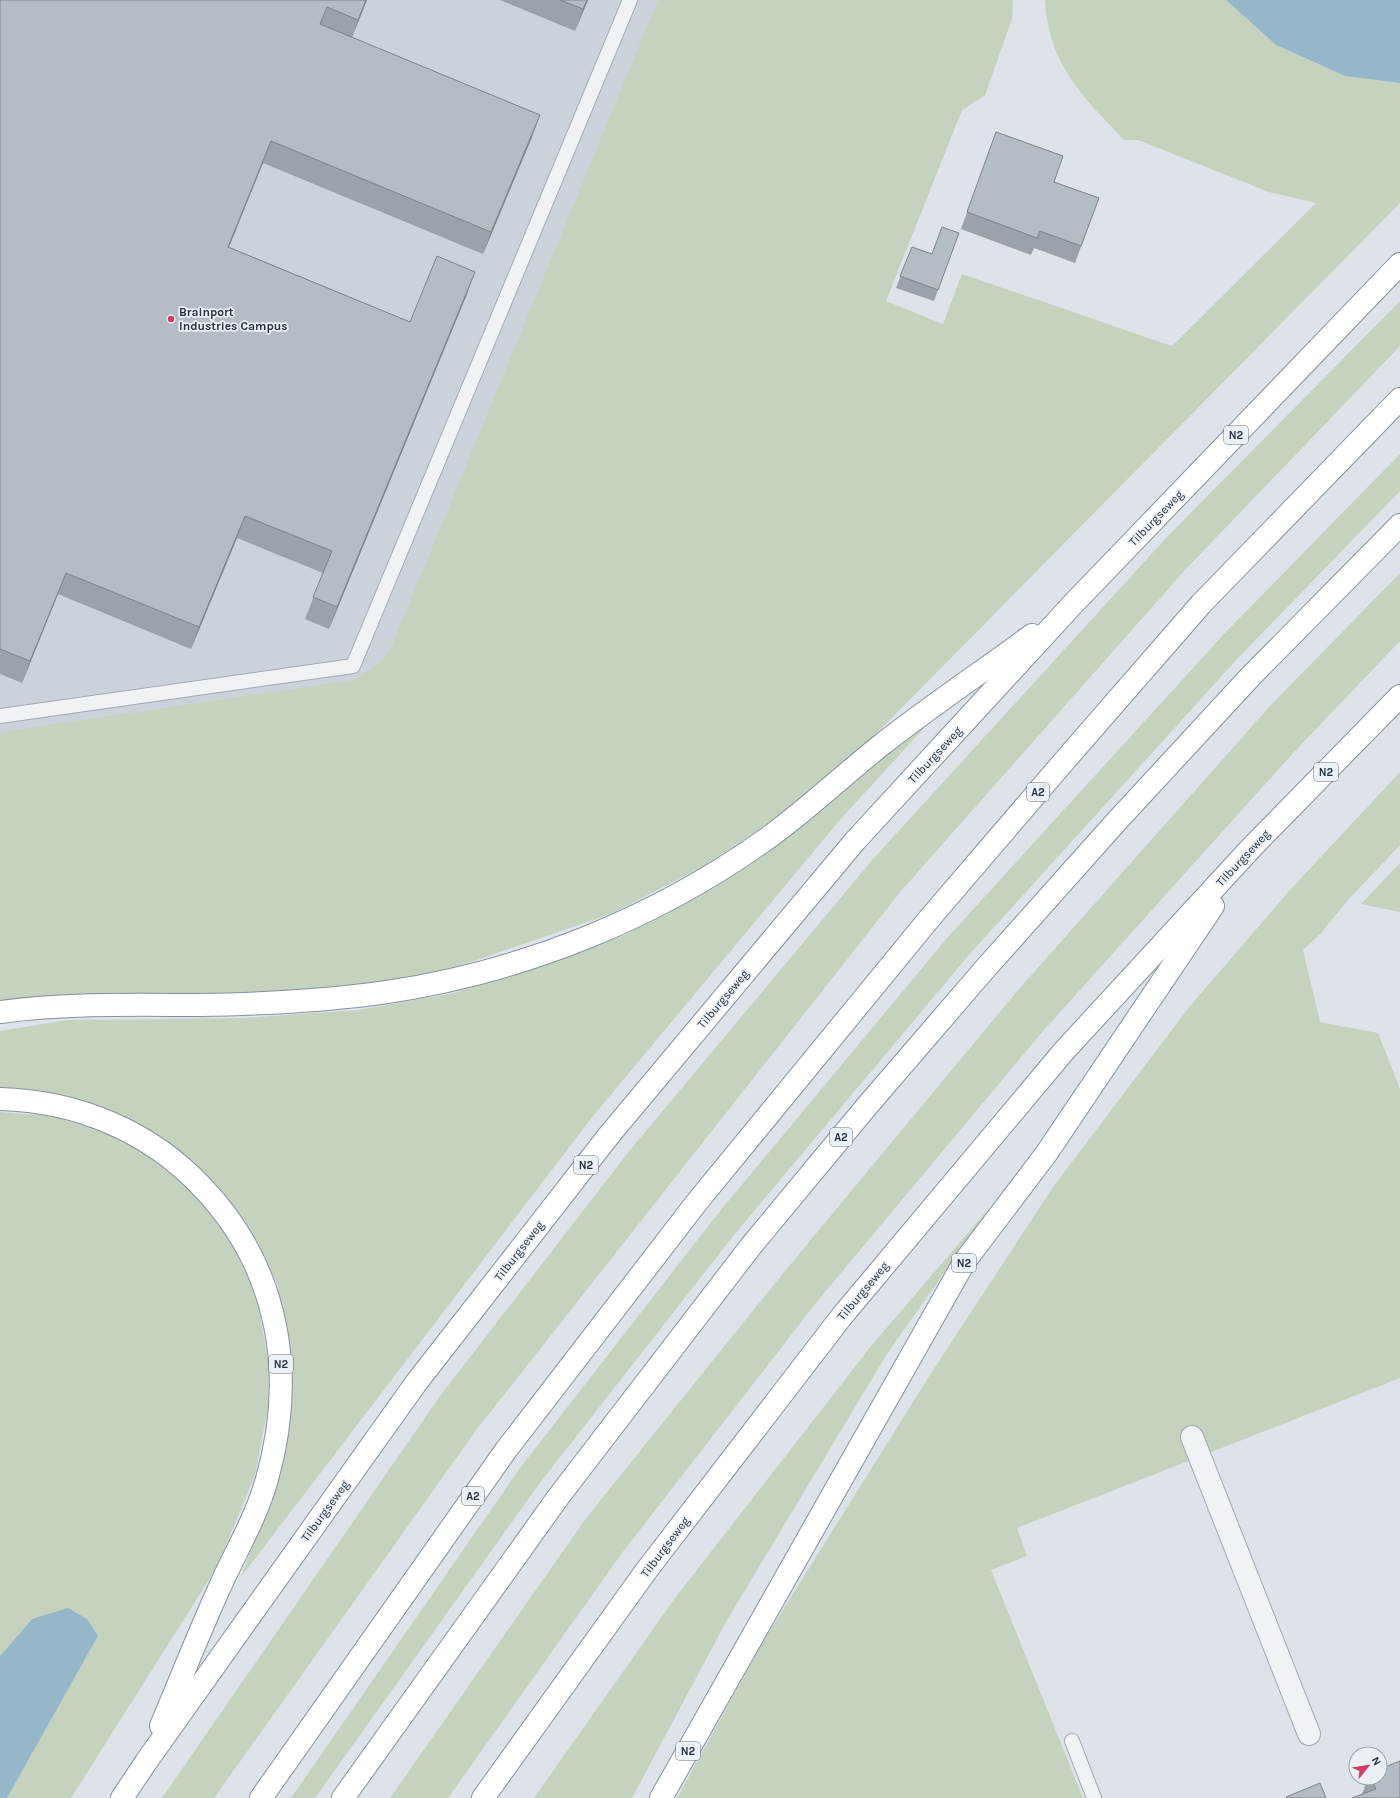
<svg xmlns="http://www.w3.org/2000/svg" width="1400" height="1798" font-family="Karla,sans-serif">
<style>
.built{fill:#cbd2da}
.green{fill:#c5d2be}
.water{fill:#96b6c9}
.lines{fill:none;stroke-linecap:round;stroke-linejoin:round}
.lane-casing{stroke:#a2aab2;stroke-width:16}
.street-casing{stroke:#a2aab2;stroke-width:24}
.highway-casing{stroke:#84929f;stroke-width:24}
.lane{stroke:#f0f3f6;stroke-width:14}
.street{stroke:#f0f3f6;stroke-width:22}
.highway{stroke:#fff;stroke-width:22}
.wall{fill:#9ba2a9}
.shaded-wall{fill:#7e8489}
.building{fill:#b4bcc4;stroke:#7e8489}
.poi-dot{fill:#d33c66;stroke:#ecf1f5;stroke-width:1.5}
.labels{text-anchor:middle;stroke-width:3.5;stroke-linejoin:round;paint-order:stroke}
.shield{fill:#ecf1f5;stroke:#616b76;stroke-width:1}
.shield-label{font-size:11px;font-weight:bold;fill:#26323f}
.poi-label{font-size:12px;font-weight:bold;fill:#26323f;stroke:#ecf1f5;text-anchor:start}
.street-label{font-size:12px;fill:#26323f;stroke:#ecf1f5}
</style>
<rect width="100%" height="100%" fill="#dde3e8"/>
<path class="built" d="M0,0h669l-281,685 -388,54z"/>
<g class="green">
<path d="M658,0h355l-1,19 -27,76 -23,15 -76,191 57,23 19,-50 210,72 144,-143 -47,-11 -131,-52h-14c-42,-45 -75,-74 -79,-140h181l50,45 69,31 55,7v120l-528,535 -61,54 -50,36 -57,38 -91,47 -162,56 -96,18 -113,7 -242,10v-272l354,-52c15,-8 25,-15 36,-30z"/>
<path d="M1400,301v45l-215,224 -284,321 -424,538 -263,369h-52l278,-402 190,-246 244,-292 293,-321z"/>
<path d="M1400,454v37l-162,167 -270,298 -234,279 -195,249 -224,314h-24l229,-330 196,-252 232,-279 277,-304z"/>
<path d="M1400,573v68l-105,110 -251,279 -225,269 -197,254 -174,245h-58l197,-281 198,-246 228,-275 257,-290z"/>
<path d="M920,724l4,4 -86,94 -245,294 -352,461 34,-93 10,-156 -7,-42 -18,-39 -18,-30 -25,-32 -38,-34 -69,-40 -54,-17 -56,-5v-58l68,-11 174,-2 116,-8 96,-17 170,-58 90,-48 55,-36z"/>
<path d="M1400,772v73l-51,54 -28,34 -18,17 17,72 58,11 22,56v289l-383,150 10,28 -36,14 92,228h-406l87,-158 166,-265 123,-188 137,-181 100,-116z"/>
<path d="M1400,863v49l-39,-8z"/>
<path d="M0,1112l51,4 52,15 33,17 27,19 22,18 22,23 24,35 18,37 9,24 11,62 -1,42 -13,67 -38,92 -146,231h-64l91,-162 -66,-17 -32,37z"/>
<path d="M991,1206l-104,148 -160,266 -95,178h-98l141,-200 197,-253z"/>
</g>
<g class="water">
<path d="M1226,0h174v83l-55,-7 -69,-31z"/>
<path d="M68,1608l19,11 11,17 -91,162h-7v-142l32,-37z"/>
</g>
<g class="lines">
<defs>
<g id="lane">
<path d="M0,716l353,-50 277,-666"/>
<path d="M1072,1741l22,57"/>
</g>
<path id="street" d="M1192,1437l117,297"/>
<g id="highway">
<path d="M0,1012c66,-9 133,-7 200,-7 62,-1 125,-4 187,-13 135,-20 267,-73 378,-152 41,-29 76,-63 115,-94 49,-39 102,-74 152,-111"/>
<path d="M0,1099c77,2 150,32 203,89 76,80 94,186 64,291 -11,40 -33,75 -49,112 -20,44 -38,90 -57,135"/>
<path d="M122,1798l24,-36 270,-379 194,-249 245,-293 217,-236 328,-341"/>
<path d="M261,1798l245,-348 191,-248 232,-283 137,-160 135,-155 199,-205"/>
<path d="M343,1798l216,-302 192,-250 116,-140 117,-136 132,-148 134,-145 150,-152"/>
<path d="M483,1798l163,-227 196,-255 222,-265 188,-204 148,-151"/>
<path d="M661,1798l304,-537 81,-107 167,-248"/>
</g>
</defs>
<use href="#lane" class="lane-casing"/>
<use href="#street" class="street-casing"/>
<use href="#highway" class="highway-casing"/>
<use href="#lane" class="lane"/>
<use href="#street" class="street"/>
<use href="#highway" class="highway"/>
</g>
<g class="wall">
<path d="M0,0h367l-15,37 180,100 -49,117 -220,-91 -34,84 181,75 57,-28 -138,335 -24,-10 18,-46 -86,-35 -46,111 -133,-55 -36,89 -22,-9z"/>
<path d="M500,0h88l-13,31z"/>
<path d="M996,132l58,50 45,16 -24,65 -41,-15 -3,7 -70,-26z"/>
<path d="M959,233l-25,68 -38,-13 16,-41 20,7z"/>
<path d="M1368,1778h12l20,20 -38,-4z"/>
</g>
<g class="shaded-wall">
<path d="M366,0h1l-17,42 8,-22z"/>
<path d="M587,0h1l-13,31 8,-22z"/>
<path d="M327,7l-8,22 1,-5z"/>
<path d="M540,115l-8,22 -49,117 8,-22z"/>
<path d="M271,141l-8,22 -43,106 8,-22z"/>
<path d="M475,272l-8,22 -138,335 8,-22z"/>
<path d="M245,516l-8,22 -46,111 8,-22z"/>
<path d="M66,573l-8,21 -36,89 8,-22z"/>
</g>
<g class="building">
<path d="M0,0h366l-8,20 -31,-13 -7,17 220,91 -49,117 -220,-91 -43,106 182,75 27,-66 38,16 -138,335 -24,-10 19,-46 -87,-35 -46,111 -133,-54 -36,88 -30,-12z"/>
<path d="M560,0h27l-4,9z"/>
<path d="M996,132l67,24 -9,26 45,16 -18,48 -41,-15 -3,7 -70,-26z"/>
<path d="M942,227l17,6 -21,57 -38,-14 12,-29 20,7z"/>
<path d="M1400,1761v37h-48l24,-9 -5,-11h9v-9z"/>
<path d="M1320,1783l6,15h-39l-1,-1z"/>
</g>
<circle class="poi-dot" cx="171" cy="319" r="4"/>
<g class="labels">
<g class="shield">
<rect x="1224" y="426" width="24" height="18" rx="3"/>
<rect x="1314" y="763" width="24" height="18" rx="3"/>
<rect x="1027" y="783" width="22" height="18" rx="3"/>
<rect x="830" y="1128" width="22" height="18" rx="3"/>
<rect x="574" y="1156" width="24" height="18" rx="3"/>
<rect x="952" y="1254" width="24" height="18" rx="3"/>
<rect x="269" y="1355" width="24" height="18" rx="3"/>
<rect x="462" y="1487" width="22" height="18" rx="3"/>
<rect x="676" y="1742" width="24" height="18" rx="3"/>
</g>
<g class="shield-label">
<text x="1236" y="439">N2</text>
<text x="1326" y="776">N2</text>
<text x="1038" y="796">A2</text>
<text x="841" y="1141">A2</text>
<text x="586" y="1169">N2</text>
<text x="964" y="1267">N2</text>
<text x="281" y="1368">N2</text>
<text x="473" y="1500">A2</text>
<text x="688" y="1755">N2</text>
</g>
<g class="poi-label">
<text x="179" y="316">Brainport<tspan x="179" dy="14">Industries Campus</tspan></text>
</g>
<g class="street-label">
<text transform="translate(1156 518) rotate(-46)" y="4">Tilburgseweg</text>
<text transform="translate(935 755) rotate(-47)" y="4">Tilburgseweg</text>
<text transform="translate(1243 858) rotate(-47)" y="4">Tilburgseweg</text>
<text transform="translate(723 999) rotate(-50)" y="4">Tilburgseweg</text>
<text transform="translate(519 1251) rotate(-52)" y="4">Tilburgseweg</text>
<text transform="translate(863 1291) rotate(-50)" y="4">Tilburgseweg</text>
<text transform="translate(325 1511) rotate(-54)" y="4">Tilburgseweg</text>
<text transform="translate(665 1547) rotate(-53)" y="4">Tilburgseweg</text>
</g>
</g>
<g transform="translate(1368 1766) rotate(60)"><circle r="19" fill="#ecf1f5" stroke="#9da5ac"/>
<path d="M0-3L7 15L0 10L-7 15Z" fill="#d33c66"/>
<text y="-6" font-size="11" font-weight="bold" text-anchor="middle" fill="#26323f">N</text>
</g>
</svg>
